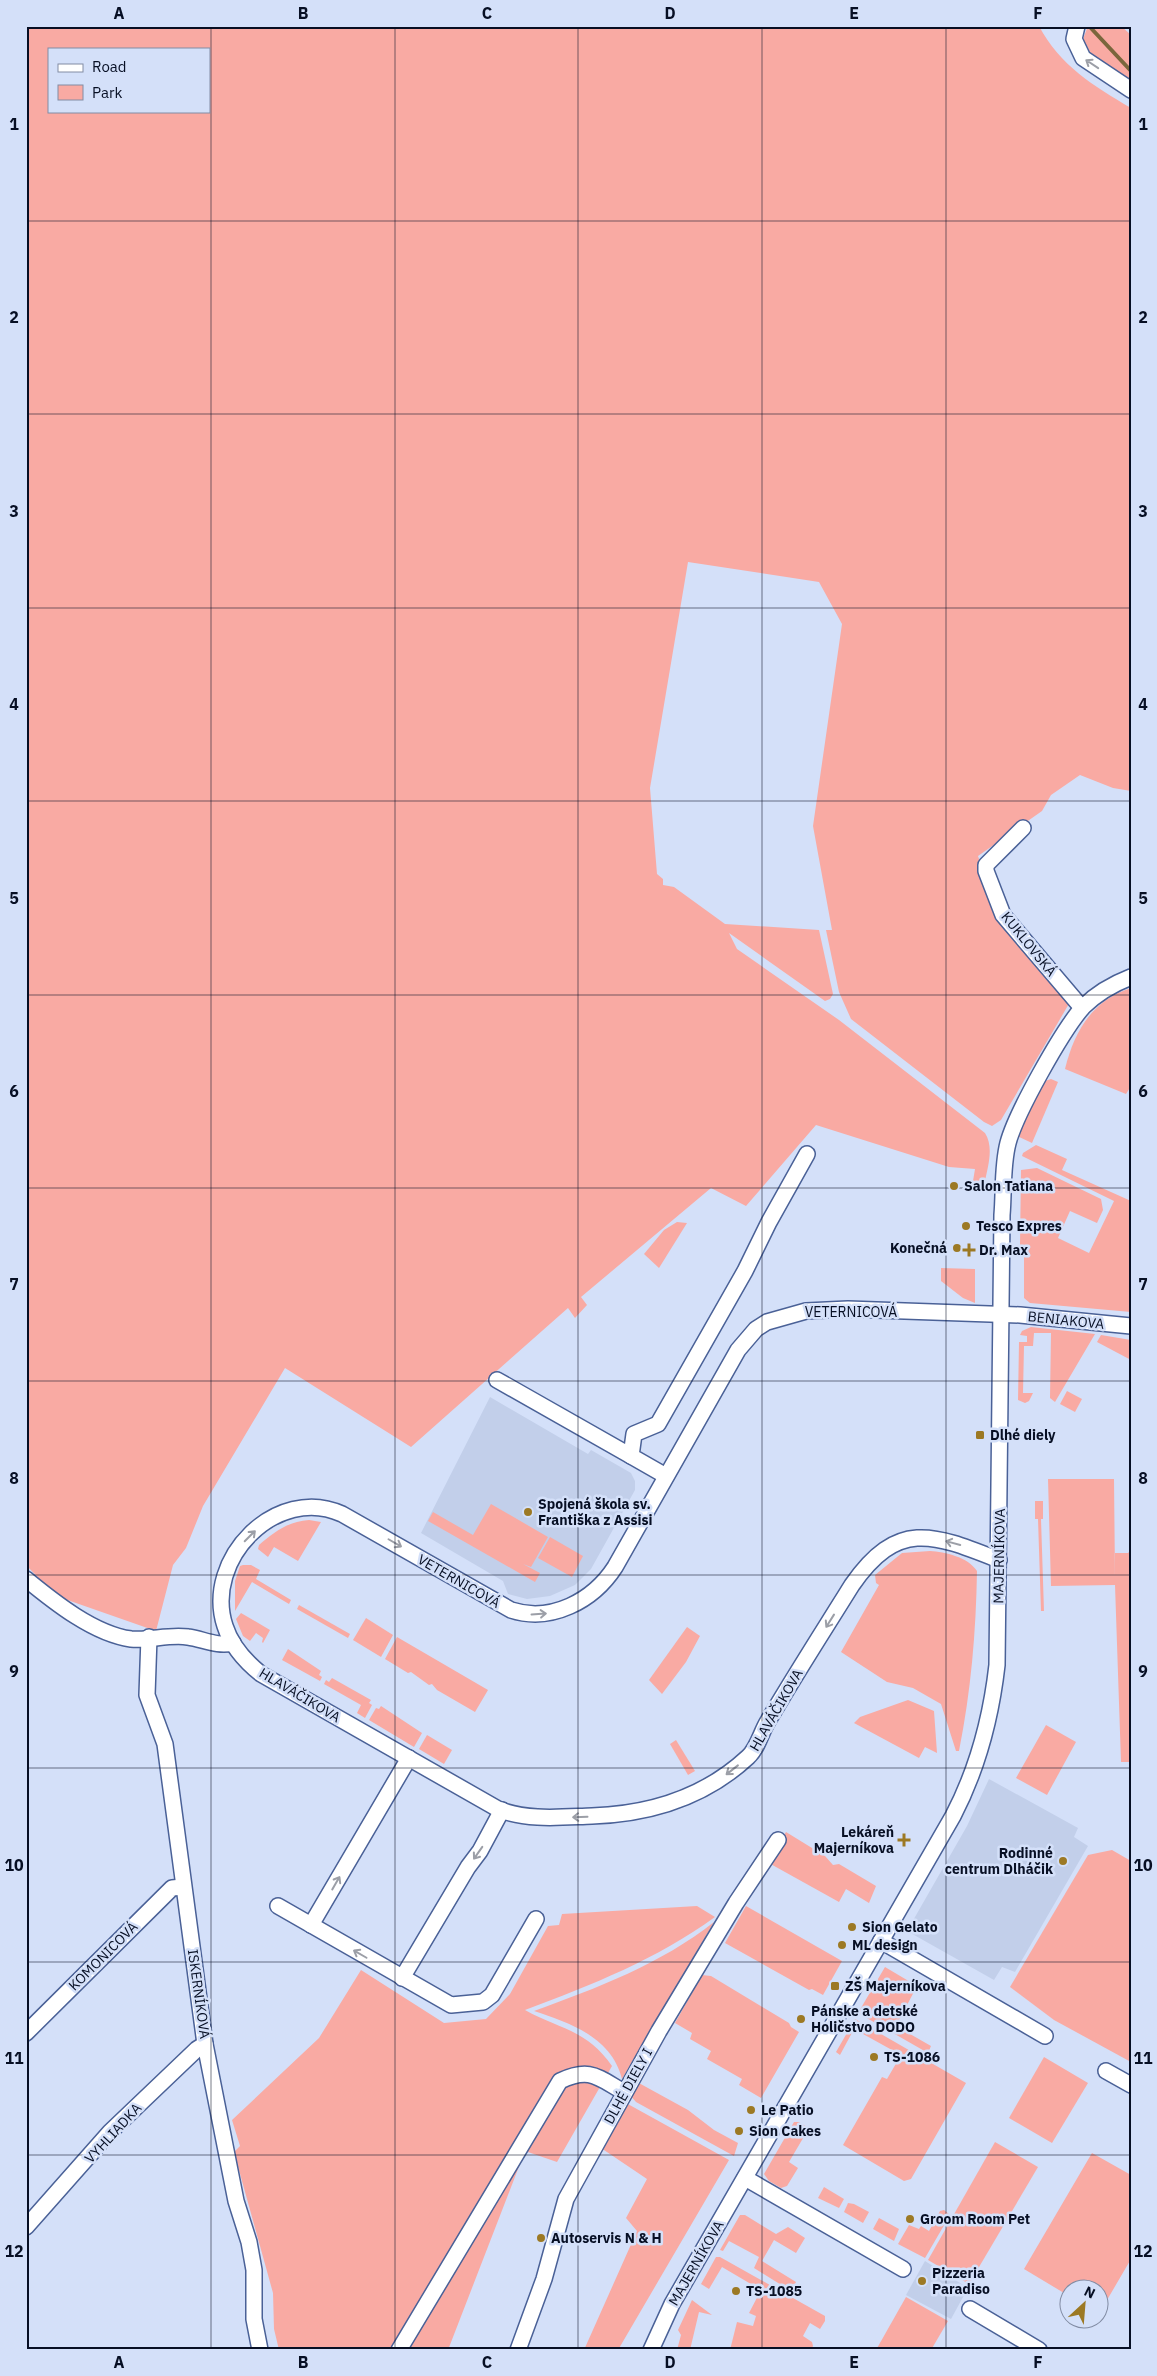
<svg xmlns="http://www.w3.org/2000/svg" width="1157" height="2376" font-family="'IBM Plex Sans',sans-serif">
<style>
.built{fill:#c2cfea}
.green{fill:#f9aaa3;fill-rule:evenodd}
.lines{fill:none;stroke-linecap:round;stroke-linejoin:round}
.stream{stroke:#7a663c;stroke-width:4}
.minor-casing{stroke:#4a6197;stroke-width:18}
.minor{stroke:#fff;stroke-width:15}
.oneway{stroke:#9c9fa7}
.grid{fill:none;stroke:#070f24;stroke-width:1;stroke-opacity:0.55}
.poi-dot{fill:#9c7924;stroke:#d4e0f9;stroke-width:2}
.labels{text-anchor:middle;stroke-width:5;stroke-linejoin:round;paint-order:stroke}
.street-label{font-size:14px;fill:#070f24;stroke:#d4e0f9}
.poi-label{font-size:14px;font-weight:bold;fill:#070f24;stroke:#d4e0f9;text-anchor:start}
.neatline{fill:none;stroke:#070f24;stroke-width:2}
.grid-label{font-size:16px;text-anchor:middle;font-weight:bold;fill:#070f24}
</style>
<rect width="100%" height="100%" fill="#d4e0f9"/>
<g class="built">
<path d="M490,1397l98,57 3,-4 40,23 4,8v9l-44,79 -16,16 -25,11 -23,3 -19,-5 -5,-13 -82,-48z"/>
<path d="M989,1779l89,49 -4,9 14,9 -73,126 -13,-5 -8,13 -87,-49 60,-105z"/>
<path d="M925,2261l43,27 -17,31 -45,-24z"/>
</g>
<g class="green">
<path d="M26,26h1013c21,40 55,60 92,82v683l-18,-3 -33,-13 -29,20 -9,16 -64,45 21,62 71,84 -69,118 -9,6 -8,-4 -133,-103 -12,-27 -13,-62h6l-19,-104 29,-202 -23,-42 -131,-20 -38,226 7,86 6,5v6l11,2 51,37 94,6 14,64 -3,5 -5,2 -96,-68 8,16 102,71 146,113c9,14 3,33 0,48l-2,3 -10,-3 2,-12 -26,-2 -133,-42 -70,81 -35,-18 -130,109 6,8 -12,13 -7,-10 -157,139 -126,-79 -82,138 -17,42 -13,17 -17,66 -100,-35 -30,-31zM49,49h160v62h-160z"/>
<path d="M1088,26h33l10,9v45l-40,-26 -8,-15z"/>
<path d="M1131,988v98l-5,8 -61,-25c9,-37 27,-69 66,-81z"/>
<path d="M1051,1079l7,3 -26,61 -15,-7 28,-55z"/>
<path d="M1036,1145l31,14 -5,11 69,31v111l-101,-9 -6,-5v-51l-4,-2 1,-75 16,-2 64,31 2,11 -6,13 -27,-12 -12,27 31,15 25,-52 -92,-45 1,-3z"/>
<path d="M677,1222l10,1 -28,45 -15,-14 20,-24z"/>
<path d="M941,1268l34,1v34l-12,-5 -22,-17z"/>
<path d="M1031,1327l64,7 -40,68 -5,-4 1,-65h-17l-1,13h-9l-1,47h10l-4,8 -4,2 -7,-3 1,-58h8v-6l-7,-1 2,-4z"/>
<path d="M1101,1335l30,5v20l-34,-18z"/>
<path d="M1067,1391l15,8 -7,13 -15,-8z"/>
<path d="M1048,1479h66l1,99v-25h13l3,-3v212h-10l-6,-177 -64,1z"/>
<path d="M1035,1501h8v18h-2l3,92h-3l-3,-92h-3z"/>
<path d="M491,1504l57,33 -17,30 -8,-3 17,9 -5,9 -107,-61 5,-9 40,23z"/>
<path d="M309,1520l12,2 -23,39 -24,-14 -6,10 -10,-8 1,-4c15,-13 30,-24 50,-25z"/>
<path d="M550,1537l33,19 -11,21 -34,-19z"/>
<path d="M930,1551c15,1 38,6 47,20 -1,61 -6,120 -18,180h-3l-15,-47 -28,-16 -26,-6 -46,-30 38,-67 -3,-2 -1,-8 27,-22z"/>
<path d="M243,1565h8l9,5 -4,9 35,21 -2,4 -37,-22 -17,29v-30l5,-15z"/>
<path d="M299,1605l51,29 -2,4 -51,-29z"/>
<path d="M241,1613l29,17 -7,13 -1,-1 1,-4 -7,-5 -6,8 -7,-5 -7,-17z"/>
<path d="M366,1618l27,17 -12,22 -28,-17z"/>
<path d="M687,1627l13,9 -14,26 -24,32 -13,-14z"/>
<path d="M397,1637l91,53 -13,22 -38,-22 -5,-6 -3,1 -18,-13 -3,1 -23,-14z"/>
<path d="M288,1649l33,22 -2,4 3,2 -2,4 -38,-21z"/>
<path d="M332,1678l39,22 -2,3 3,2 -7,13 -8,-5 4,-8 -37,-21 2,-4 3,2z"/>
<path d="M908,1700l26,11 3,42 -12,-6 -6,11 -65,-35 6,-6z"/>
<path d="M381,1706l41,27 -8,14 -45,-27 7,-12 3,1z"/>
<path d="M1046,1725l30,17 -29,53 -31,-17z"/>
<path d="M427,1735l25,15 -8,14 -25,-15z"/>
<path d="M676,1740l19,31 -7,4 -18,-31z"/>
<path d="M786,1832l39,24 8,9 6,-1 37,22 -7,17 -23,-14 -7,13 -72,-40z"/>
<path d="M1112,1850l19,11v201l-77,-42 -44,-33 78,-132z"/>
<path d="M697,1906l18,11c-58,42 -123,68 -190,93 36,20 61,19 87,56l-55,96 -32,-11 -77,199h-169l-5,-21 -1,-36 -39,-141 6,-6 -8,-26 87,-82 42,-68 83,53 42,-4 24,-25 38,-68 11,-1 3,-11z"/>
<path d="M746,1906l96,55 -19,34 -11,-6 -3,1 -84,-47z"/>
<path d="M714,1922l-92,157c-10,-41 -51,-56 -88,-68 63,-23 127,-47 180,-89z"/>
<path d="M885,1967l32,19 -21,40 35,20 -3,7 -70,-40z"/>
<path d="M702,1975l9,1 78,47 2,4 8,5 -38,66 -22,-13 3,-6 -35,-20 4,-8 -21,-12 2,-6 -17,-10z"/>
<path d="M855,2019l111,64 -55,96 -7,2 -61,-36 39,-68 5,2 14,-24 -47,-26 -14,26 -4,-3z"/>
<path d="M1044,2057l44,26 -36,60 -43,-25z"/>
<path d="M637,2082l51,28 26,20 24,13 -4,13 -98,-54 -6,-7z"/>
<path d="M626,2103l103,57 -111,190h-34l53,-119 -11,-13 21,-39 -46,-31z"/>
<path d="M794,2122h5l10,6 -20,34 9,6 -11,18 -6,2 -12,-7 -5,-7z"/>
<path d="M995,2142l43,25 -69,117 -41,-24z"/>
<path d="M1092,2153l39,22v84l-31,53v-24h-30l-1,8 -45,-27z"/>
<path d="M824,2187l20,12 -5,9 -21,-10z"/>
<path d="M848,2203l6,1 15,8 -6,11 -19,-11z"/>
<path d="M944,2210l6,5 -25,43 -27,-14 11,-19 10,4 2,-3 8,5 11,-20z"/>
<path d="M740,2215h5l31,19 12,-7 17,11 -9,15 -22,-13 -12,21 34,21 -5,9 -37,-23 5,-11 -30,-16 -6,10 -3,-1z"/>
<path d="M879,2218l20,11 -5,12 -21,-12z"/>
<path d="M716,2257h4l105,59v5l-5,8 -10,-6 -7,13 9,6 1,4 -2,4h-81l7,-28 16,4 3,-10 -7,-3 12,-23 -39,-23 -13,22 -8,-5z"/>
<path d="M906,2297l42,24 -17,29h-55z"/>
<path d="M692,2300l20,15 -13,-3 -9,38h-13l4,-15 -3,-5z"/>
</g>
<g class="lines">
<path class="stream" d="M1089,26l42,45"/>
<defs>
<g id="minor">
<path d="M1077,26l-3,13 9,19 48,32"/>
<path d="M1023,828l-37,37v6l17,44 79,93"/>
<path d="M497,1380l134,76"/>
<path d="M666,1476l-35,-20 3,-22 24,-10 87,-153 24,-49 38,-68"/>
<path d="M999,1560c-66,-26 -101,-41 -147,25 -28,45 -57,90 -84,136 -7,11 -10,27 -20,36 -43,40 -98,57 -156,59 -30,1 -65,5 -94,-7l-237,-135c-15,-12 -30,-29 -36,-48 -22,-67 52,-142 117,-112l169,96c40,13 82,-9 104,-43l123,-217 18,-21 11,-7 39,-11 42,-2 172,6 111,11"/>
<path d="M26,1579c28,23 68,55 105,60 18,2 38,-5 57,-2 15,2 29,10 45,6"/>
<path d="M149,1637l-2,58 18,49 40,300 31,157 13,41 5,28v49l6,31"/>
<path d="M278,1906l173,99 32,-3 9,-7 44,-76"/>
<path d="M311,1925l98,-167"/>
<path d="M881,1941l164,95"/>
<path d="M402,1978l66,-111 12,-16 22,-41"/>
<path d="M26,2033l146,-145 11,-1"/>
<path d="M1106,2071l25,14"/>
<path d="M745,2178l158,91"/>
<path d="M26,2227l84,-95 87,-83 8,-5"/>
<path d="M970,2309l69,41"/>
<path d="M399,2350l161,-269c30,-14 37,-4 64,11"/>
<path d="M518,2350l26,-71 22,-80 93,-168 77,-128 42,-63"/>
<path d="M651,2350l21,-46 281,-488c25,-48 38,-98 44,-151l5,-450c2,-23 0,-49 6,-72 8,-30 54,-112 75,-136 14,-14 30,-23 48,-30"/>
</g>
</defs>
<use href="#minor" class="minor-casing"/>
<use href="#minor" class="minor"/>
</g>
<defs><path id="oneway-shaft" d="M-6 0H5M1.5-3L5.5 0L1.5 3" fill="none" stroke-width="1.6" stroke-linecap="round" stroke-linejoin="round" transform="scale(1.25)"/></defs>
<g class="oneway">
<use href="#oneway-shaft" transform="translate(1092 64) rotate(-146)"/>
<use href="#oneway-shaft" transform="translate(250 1536) rotate(-45)"/>
<use href="#oneway-shaft" transform="translate(395 1543) rotate(30)"/>
<use href="#oneway-shaft" transform="translate(953 1543) rotate(-165)"/>
<use href="#oneway-shaft" transform="translate(539 1614) rotate(-4)"/>
<use href="#oneway-shaft" transform="translate(830 1621) rotate(122)"/>
<use href="#oneway-shaft" transform="translate(732 1770) rotate(142)"/>
<use href="#oneway-shaft" transform="translate(580 1817) rotate(178)"/>
<use href="#oneway-shaft" transform="translate(478 1853) rotate(125)"/>
<use href="#oneway-shaft" transform="translate(336 1883) rotate(-60)"/>
<use href="#oneway-shaft" transform="translate(360 1954) rotate(-150)"/>
</g>
<path class="grid" d="M211,26v2324M395,26v2324M578,26v2324M762,26v2324M946,26v2324M26,221h1105M26,414h1105M26,608h1105M26,801h1105M26,995h1105M26,1188h1105M26,1381h1105M26,1575h1105M26,1768h1105M26,1962h1105M26,2155h1105"/>
<g class="poi-dot">
<circle cx="954" cy="1186" r="5"/>
<circle cx="966" cy="1226" r="5"/>
<circle cx="957" cy="1248" r="5"/>
<path d="M966.5 1242.5h5v5h5v5h-5v5h-5v-5h-5v-5h5z"/>
<rect x="975" y="1430" width="10" height="10" rx="2.5"/>
<circle cx="528" cy="1512" r="5"/>
<path d="M901.5 1832.5h5v5h5v5h-5v5h-5v-5h-5v-5h5z"/>
<circle cx="1063" cy="1861" r="5"/>
<circle cx="852" cy="1927" r="5"/>
<circle cx="842" cy="1945" r="5"/>
<rect x="830" y="1981" width="10" height="10" rx="2.5"/>
<circle cx="801" cy="2019" r="5"/>
<circle cx="874" cy="2057" r="5"/>
<circle cx="751" cy="2110" r="5"/>
<circle cx="739" cy="2131" r="5"/>
<circle cx="910" cy="2219" r="5"/>
<circle cx="541" cy="2238" r="5"/>
<circle cx="922" cy="2281" r="5"/>
<circle cx="736" cy="2291" r="5"/>
</g>
<g class="labels">
<g class="street-label">
<text transform="translate(1029 944) rotate(51)" y="5">KUKLOVSKÁ</text>
<text x="851" y="1317">VETERNICOVÁ</text>
<text transform="translate(1066 1320) rotate(6)" y="5">BENIAKOVA</text>
<text transform="translate(999 1556) rotate(-89)" y="5">MAJERNÍKOVA</text>
<text transform="translate(459 1581) rotate(30)" y="5">VETERNICOVÁ</text>
<text transform="translate(300 1695) rotate(31)" y="5">HLAVÁČIKOVA</text>
<text transform="translate(776 1710) rotate(-60)" y="5">HLAVÁČIKOVA</text>
<text transform="translate(103 1956) rotate(-45)" y="5">KOMONICOVÁ</text>
<text transform="translate(199 1994) rotate(82)" y="5">ISKERNÍKOVÁ</text>
<text transform="translate(628 2086) rotate(-61)" y="5">DLHÉ DIELY I</text>
<text transform="translate(113 2133) rotate(-47)" y="5">VYHLIADKA</text>
<text transform="translate(696 2263) rotate(-60)" y="5">MAJERNÍKOVA</text>
</g>
<g class="poi-label">
<text x="964" y="1191">Salon Tatiana</text>
<text x="976" y="1231">Tesco Expres</text>
<text x="947" y="1253" text-anchor="end">Konečná</text>
<text x="979" y="1255">Dr. Max</text>
<text x="990" y="1440">Dlhé diely</text>
<text x="538" y="1509">Spojená škola sv.<tspan x="538" dy="16">Františka z Assisi</tspan></text>
<text x="894" y="1837" text-anchor="end">Lekáreň<tspan x="894" dy="16">Majerníkova</tspan></text>
<text x="1053" y="1858" text-anchor="end">Rodinné<tspan x="1053" dy="16">centrum Dlháčik</tspan></text>
<text x="862" y="1932">Sion Gelato</text>
<text x="852" y="1950">ML design</text>
<text x="845" y="1991">ZŠ Majerníkova</text>
<text x="811" y="2016">Pánske a detské<tspan x="811" dy="16">Holičstvo DODO</tspan></text>
<text x="884" y="2062">TS-1086</text>
<text x="761" y="2115">Le Patio</text>
<text x="749" y="2136">Sion Cakes</text>
<text x="920" y="2224">Groom Room Pet</text>
<text x="551" y="2243">Autoservis N &amp; H</text>
<text x="932" y="2278">Pizzeria<tspan x="932" dy="16">Paradiso</tspan></text>
<text x="746" y="2296">TS-1085</text>
</g>
</g>
<rect width="1157" height="2376" fill="none" stroke="#d4e0f9" stroke-width="55"/>
<rect x="48" y="48" width="162" height="65" fill="#d4e0f9" stroke="#828ca4"/>
<rect x="58" y="64" width="25" height="8" fill="#ffffff" stroke="#828ca4"/>
<text x="92" y="72" font-size="15" fill="#070f24">Road</text>
<rect x="58" y="85" width="25" height="15" fill="#f9aaa3" stroke="#828ca4"/>
<text x="92" y="98" font-size="15" fill="#070f24">Park</text>
<g transform="translate(1084 2304) rotate(26)"><circle r="24" fill="#d4e0f9" stroke="#828ca4"/>
<path d="M0-4L9 19L0 12L-9 19Z" fill="#9c7924"/>
<text y="-8" font-size="14" font-weight="bold" text-anchor="middle" fill="#070f24">N</text>
</g>
<rect x="28" y="28" width="1102" height="2320" class="neatline"/>
<g class="grid-label">
<text x="119" y="19">A</text>
<text x="303" y="19">B</text>
<text x="487" y="19">C</text>
<text x="670" y="19">D</text>
<text x="854" y="19">E</text>
<text x="1038" y="19">F</text>
<text x="14" y="130">1</text>
<text x="1143" y="130">1</text>
<text x="14" y="323">2</text>
<text x="1143" y="323">2</text>
<text x="14" y="517">3</text>
<text x="1143" y="517">3</text>
<text x="14" y="710">4</text>
<text x="1143" y="710">4</text>
<text x="14" y="904">5</text>
<text x="1143" y="904">5</text>
<text x="14" y="1097">6</text>
<text x="1143" y="1097">6</text>
<text x="14" y="1290">7</text>
<text x="1143" y="1290">7</text>
<text x="14" y="1484">8</text>
<text x="1143" y="1484">8</text>
<text x="14" y="1677">9</text>
<text x="1143" y="1677">9</text>
<text x="14" y="1871">10</text>
<text x="1143" y="1871">10</text>
<text x="14" y="2064">11</text>
<text x="1143" y="2064">11</text>
<text x="14" y="2257">12</text>
<text x="1143" y="2257">12</text>
<text x="119" y="2368">A</text>
<text x="303" y="2368">B</text>
<text x="487" y="2368">C</text>
<text x="670" y="2368">D</text>
<text x="854" y="2368">E</text>
<text x="1038" y="2368">F</text>
</g>
</svg>
